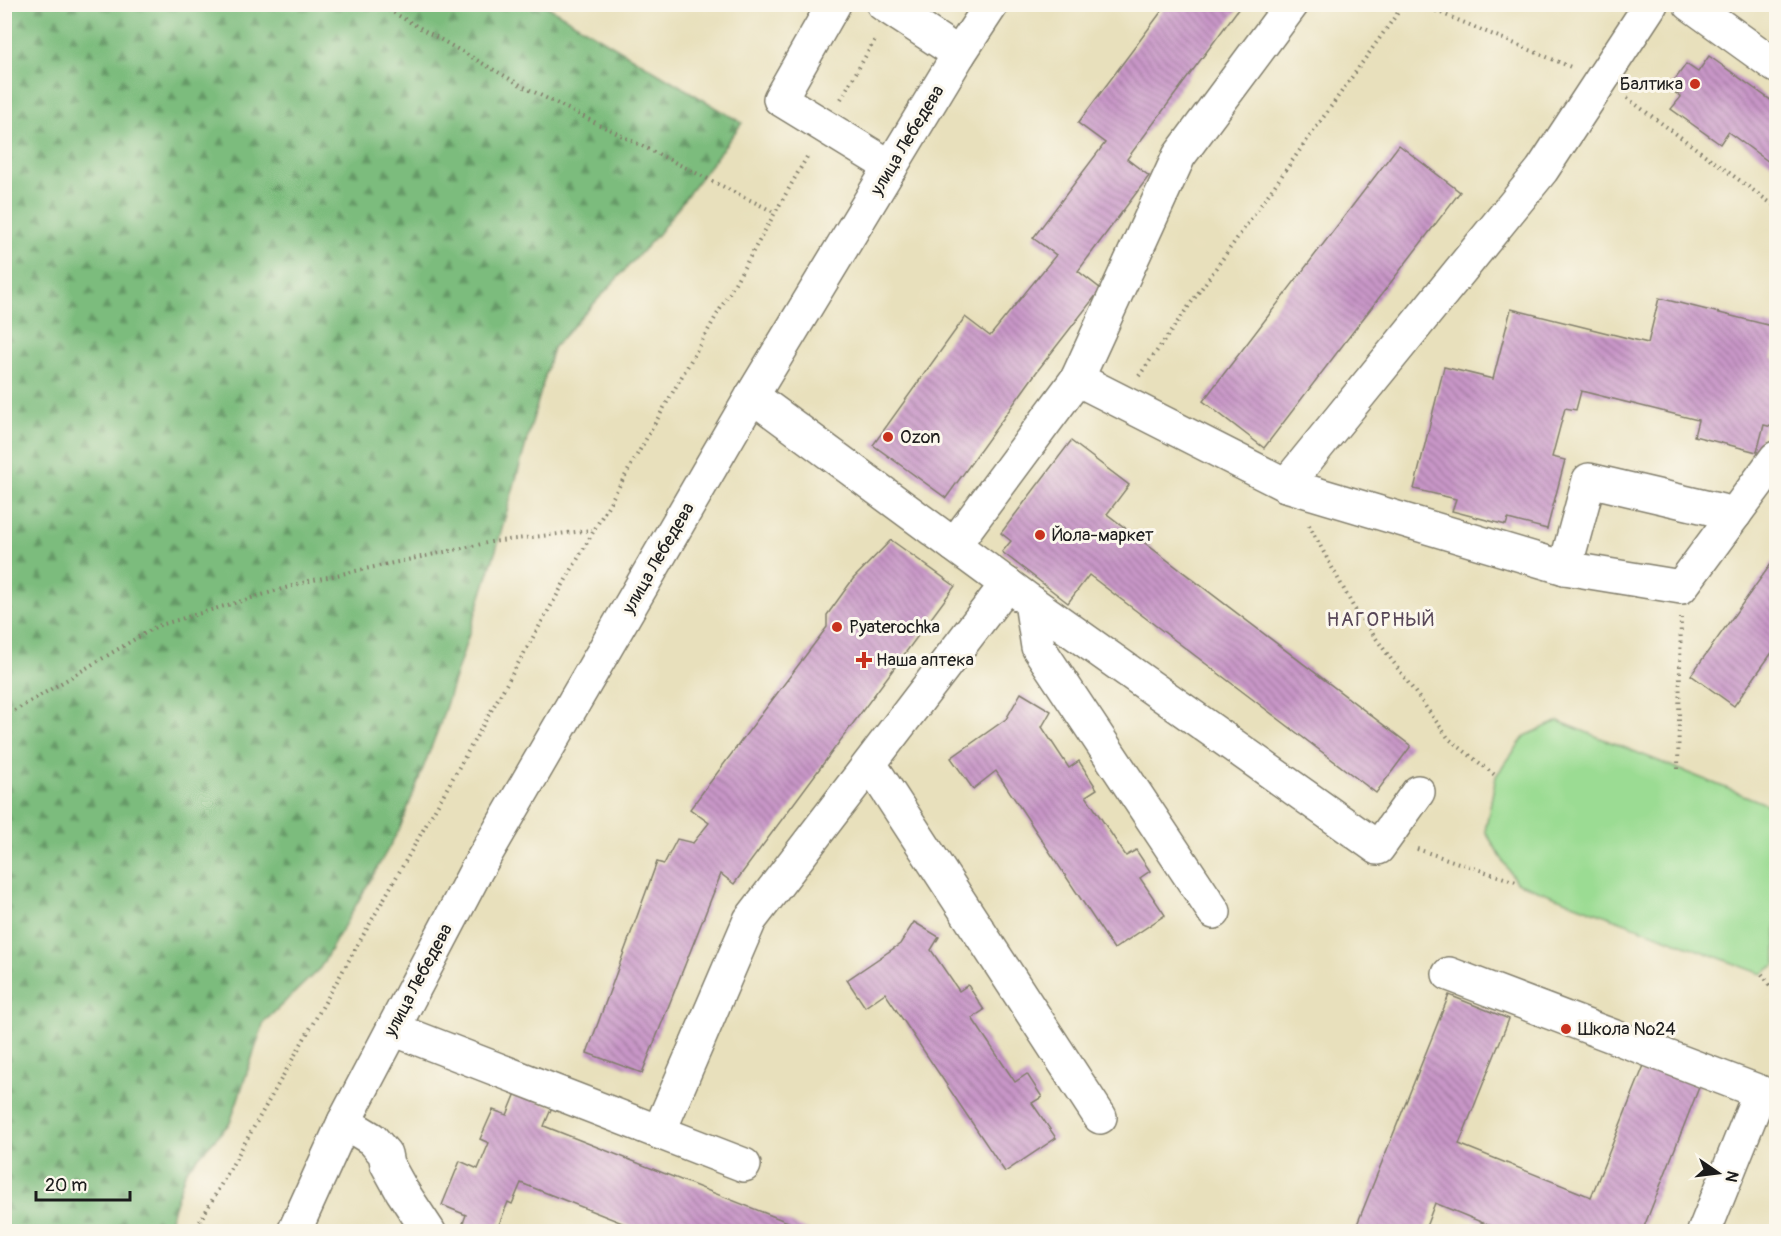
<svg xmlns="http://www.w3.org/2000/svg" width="1781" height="1236" font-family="Pangolin,sans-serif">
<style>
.forest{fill:url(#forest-firs);stroke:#4c6c4c;stroke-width:1.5}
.pitch{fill:#9bdc93;stroke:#5c7c58;stroke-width:1.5}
.building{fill:url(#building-back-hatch)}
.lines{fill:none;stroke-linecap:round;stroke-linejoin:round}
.minor-casing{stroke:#827e6c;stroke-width:36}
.major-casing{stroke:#827e6c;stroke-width:36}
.path{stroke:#827e6c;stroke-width:4;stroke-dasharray:1.5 4.5;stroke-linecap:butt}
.minor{stroke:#fff;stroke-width:33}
.major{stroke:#fff;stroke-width:33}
.poi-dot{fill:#c8321e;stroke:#fbf7ec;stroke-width:2}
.labels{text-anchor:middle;stroke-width:6;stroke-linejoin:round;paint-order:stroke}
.poi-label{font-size:18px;fill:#1c1c1c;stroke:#fbf7ec;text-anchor:start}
.street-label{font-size:18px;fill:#1c1c1c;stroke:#fbf7ec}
.neighbourhood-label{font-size:20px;letter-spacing:1.5px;fill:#584758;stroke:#fbf7ec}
</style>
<defs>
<pattern id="forest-firs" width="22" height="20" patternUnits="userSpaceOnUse" patternTransform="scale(1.5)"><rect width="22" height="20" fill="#7cbc7d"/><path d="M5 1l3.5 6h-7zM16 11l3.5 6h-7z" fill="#659866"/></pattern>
<pattern id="building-back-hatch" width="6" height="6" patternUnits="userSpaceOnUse" patternTransform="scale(1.5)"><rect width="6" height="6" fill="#c896c7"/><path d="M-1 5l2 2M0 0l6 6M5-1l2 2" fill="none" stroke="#a27aa1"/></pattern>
</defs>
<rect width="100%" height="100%" fill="#fbf7ec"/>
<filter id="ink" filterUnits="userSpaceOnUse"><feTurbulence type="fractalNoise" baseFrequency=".0167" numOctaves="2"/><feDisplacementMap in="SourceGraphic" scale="12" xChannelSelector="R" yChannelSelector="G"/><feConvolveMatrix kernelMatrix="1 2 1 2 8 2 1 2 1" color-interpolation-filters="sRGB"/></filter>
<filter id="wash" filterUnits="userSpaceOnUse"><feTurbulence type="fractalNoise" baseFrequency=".008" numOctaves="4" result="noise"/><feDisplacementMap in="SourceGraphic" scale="24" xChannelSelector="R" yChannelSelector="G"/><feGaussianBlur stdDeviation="1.35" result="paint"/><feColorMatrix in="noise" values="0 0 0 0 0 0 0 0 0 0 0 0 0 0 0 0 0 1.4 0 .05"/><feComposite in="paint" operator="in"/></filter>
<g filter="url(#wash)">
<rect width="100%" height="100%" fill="#e8e0bc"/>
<path class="forest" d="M5,4l540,1 197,118 -84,111 -105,114 -57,202 -57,177 -39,101 -80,140 -56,54 -34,101 -44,47 -20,61h-161z"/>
<path class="pitch" d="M1558,721l218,87v156l-14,10 -246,-92 -31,-51 11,-55 29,-40z"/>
<g id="blocks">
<g class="building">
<path d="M1167,4h75l-115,155 22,17 -71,95 23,18 -63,81 -92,128 -73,-53 92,-128 25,19 66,-81 -23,-17 72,-95 -27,-20z"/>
<path d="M1709,56l67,48v63l-48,-35 -8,12 -49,-35 10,-12 -12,-9 17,-24 12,8z"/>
<path d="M1399,145l61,47 -196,256 -61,-47z"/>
<path d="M1659,298l117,29v11l-4,20 4,2v68l-12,-3 -7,27 -63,-16 4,-16 -117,-29 -5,19 -11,-2 -13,49 13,3 -18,69 -39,-10 -2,6 -54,-14 4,-12 -42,-10 30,-122 49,12 18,-70 137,34z"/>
<path d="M1071,441l58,44 -22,29 304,232 -35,47 -287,-218 -21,28 -66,-51 9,-11 -10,-8z"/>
<path d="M891,540l64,46 -221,298 -13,-10 -79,199 -55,-20 70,-191 7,2 13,-25 16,4 16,-20 -19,-14 137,-182v-12l26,-36z"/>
<path d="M1776,557v90l-42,59 -43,-31z"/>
<path d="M1021,693l30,18 -9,16 27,41 10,-7 18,28 -11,7 40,60 10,-6 14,21 -10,7 25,37 -51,34 -118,-178 -23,18 -22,-31 55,-39z"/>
<path d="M914,922l25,15 -8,13 28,41 9,-6 16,25 -12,8 43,64 12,-8 15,23 -10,6 24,35 -51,34 -120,-179 -20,14 -18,-27 53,-36z"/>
<path d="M1449,995l60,24 -50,125 132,53 54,-134 55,22 -58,147h-137l-70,-29 -11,29h-70z"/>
<path d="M516,1093l36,14 -8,19 269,106h-168l-124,-49 -9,21 -4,-2 -12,30h-14l-19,-9 3,-8 -24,-10 18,-44 18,8 11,-26 -9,-4 13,-29 14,5z"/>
</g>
</g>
</g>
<g filter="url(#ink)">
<use href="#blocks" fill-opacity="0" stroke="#827e6c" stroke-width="1.5"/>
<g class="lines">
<defs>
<g id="minor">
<path d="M834,4l-54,95 111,68"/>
<path d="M883,4l76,50"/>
<path d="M1690,4l86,62"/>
<path d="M1077,379l209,106 279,83 116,19 95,-129"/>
<path d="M752,396l279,206 347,246 40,-56"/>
<path d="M1286,485l256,-315 109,-166"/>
<path d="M954,545l123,-166 102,-223 113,-152"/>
<path d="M1565,568l24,-88 146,34"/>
<path d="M1031,602l7,45 176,265"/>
<path d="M870,764l230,353"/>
<path d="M1449,974l311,118 -56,140"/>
<path d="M393,1029l351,136"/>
<path d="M344,1122l28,17 13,15 2,10 15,27 27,41"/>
<path d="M659,1132l91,-212 257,-336"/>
</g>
<path id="major" d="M294,1232l50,-110 132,-251 276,-475 207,-342 33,-50"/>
</defs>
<use href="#minor" class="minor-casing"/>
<use href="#major" class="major-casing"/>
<g class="path">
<path d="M378,4l148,84 248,124"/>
<path d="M1419,4l152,63"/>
<path d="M1627,98l149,109"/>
<path d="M841,99l35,-61"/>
<path d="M1139,376l265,-372"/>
<path d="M1309,525l45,83 95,131 47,37"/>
<path d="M4,717l153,-91 152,-45 182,-39 101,-12"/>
<path d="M1678,769l3,-151"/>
<path d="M1417,849l99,33"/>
<path d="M1762,974l14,20"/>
<path d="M194,1232l614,-1077"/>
</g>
<use href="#minor" class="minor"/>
<use href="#major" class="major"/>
</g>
</g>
<g class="poi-dot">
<circle cx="1695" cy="84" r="6"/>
<circle cx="888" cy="437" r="6"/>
<circle cx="1040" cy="535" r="6"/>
<circle cx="837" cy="627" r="6"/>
<path d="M861 651h6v6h6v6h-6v6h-6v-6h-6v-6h6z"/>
<circle cx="1566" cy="1029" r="6"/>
</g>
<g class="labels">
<g class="poi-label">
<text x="1683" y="90" text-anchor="end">Балтика</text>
<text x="900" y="443">Ozon</text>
<text x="1052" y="541">Йола-маркет</text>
<text x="849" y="633">Pyaterochka</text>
<text x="876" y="666">Наша аптека</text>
<text x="1578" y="1035">Школа №24</text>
</g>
<g class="street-label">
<text transform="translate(907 140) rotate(-59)" y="6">улица Лебедева</text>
<text transform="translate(658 558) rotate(-60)" y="6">улица Лебедева</text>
<text transform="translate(418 980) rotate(-62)" y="6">улица Лебедева</text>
</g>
<g class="neighbourhood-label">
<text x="1381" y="626">НАГОРНЫЙ</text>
</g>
</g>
<rect width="1781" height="1236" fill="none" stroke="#fbf7ec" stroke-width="24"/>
<g transform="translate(1718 1173) rotate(104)" stroke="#fbf7ec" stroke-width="4.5" paint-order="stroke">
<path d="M0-4.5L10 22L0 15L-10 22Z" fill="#1c1c1c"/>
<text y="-9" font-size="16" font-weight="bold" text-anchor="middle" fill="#1c1c1c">N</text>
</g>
<path d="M36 1191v9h94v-9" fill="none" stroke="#1c1c1c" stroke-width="3"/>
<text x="45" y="1191" font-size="18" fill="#1c1c1c" stroke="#fbf7ec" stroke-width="4.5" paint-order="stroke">20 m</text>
</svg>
